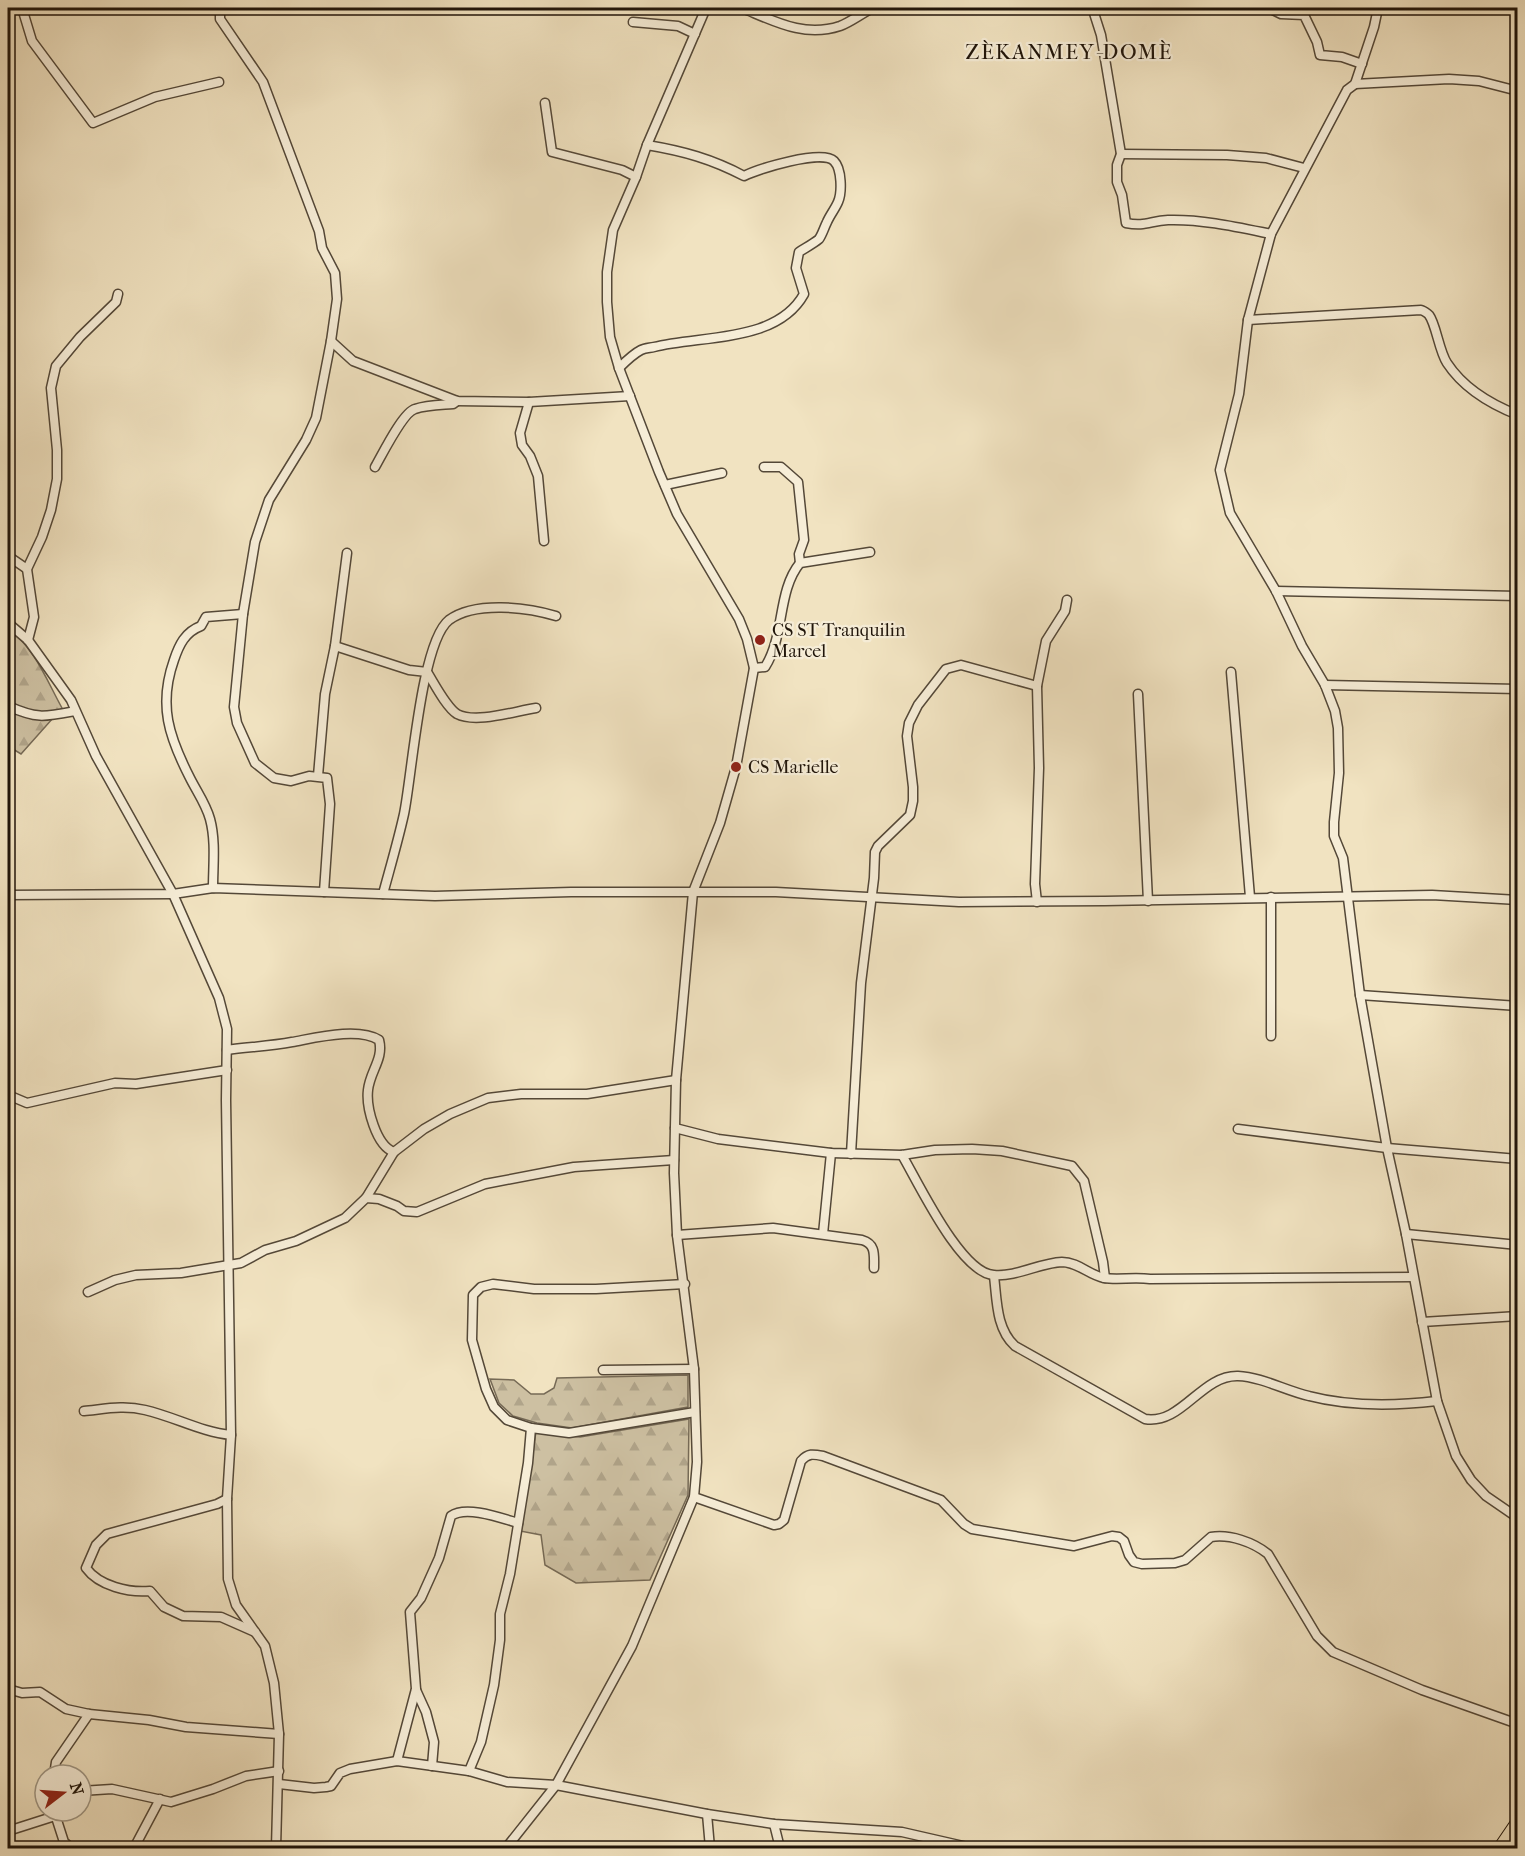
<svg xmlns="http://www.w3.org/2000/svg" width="1525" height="1856" font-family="'IM FELL French Canon',serif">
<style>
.forest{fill:url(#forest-firs);stroke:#766a56;stroke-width:1.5}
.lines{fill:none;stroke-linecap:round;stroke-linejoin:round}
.minor-casing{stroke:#544838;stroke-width:11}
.trunk-casing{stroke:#20150a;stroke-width:16}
.minor{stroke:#f6edd7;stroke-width:8}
.trunk{stroke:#f1e3c1;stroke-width:14}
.poi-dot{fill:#8f2418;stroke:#f6edd7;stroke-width:2}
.labels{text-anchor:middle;stroke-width:4.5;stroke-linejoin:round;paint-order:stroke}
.poi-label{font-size:18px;fill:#20150a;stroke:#f6edd7;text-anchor:start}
.quarter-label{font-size:21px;letter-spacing:1.5px;fill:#20150a;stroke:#f6edd7}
</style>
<defs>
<pattern id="forest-firs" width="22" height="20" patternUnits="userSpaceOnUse" patternTransform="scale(1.5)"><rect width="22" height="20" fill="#cdc0a2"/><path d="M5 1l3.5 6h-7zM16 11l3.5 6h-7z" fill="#b0a48a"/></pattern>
</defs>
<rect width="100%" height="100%" fill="#f1e3c1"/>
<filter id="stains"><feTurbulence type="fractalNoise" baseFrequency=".00333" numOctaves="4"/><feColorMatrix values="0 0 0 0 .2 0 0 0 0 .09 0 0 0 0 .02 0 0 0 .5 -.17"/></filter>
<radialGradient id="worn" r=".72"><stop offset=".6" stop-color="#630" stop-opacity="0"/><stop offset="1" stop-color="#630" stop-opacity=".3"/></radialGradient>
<g class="forest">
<path d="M8,629c26,17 39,52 54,79l-41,46 -13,-8z"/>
<path d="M688,1375v32l-116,21 -35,-5 -24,-7 -14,-13 -9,-24 24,1 17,14h13l10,-6 3,-10z"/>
<path d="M689,1419l-1,76 -38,85 -74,3 -31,-18 -4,-30 -21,-4 16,-99 44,5z"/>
</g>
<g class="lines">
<defs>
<g id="minor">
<path d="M22,8l10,33 61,82 62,-26 64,-15"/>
<path d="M220,8v11l43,63 56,149 3,17 13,25 2,26 -6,42 -15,77 -10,22 -37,60 -14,42 -12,72 -9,93 3,16 18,40 19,15 17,3 18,-5 18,2 3,26 -6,88"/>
<path d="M742,8c32,13 62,30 98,18 11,-4 22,-13 33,-18"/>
<path d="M1087,8l6,2 8,25 20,119 -4,11v17l5,13 4,28c19,4 24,-2 42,-3 34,-1 69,7 103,14"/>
<path d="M1269,8l12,6 23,1 13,27 3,13 22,2 20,7"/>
<path d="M1378,8l-4,19 -19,57 -8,6 -76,144 -23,86 -9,74 -19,76 10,43 46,78 26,55 23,39 10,26 3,17 1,45 -5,49v14l9,22 17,137 27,153 19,86 31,167 19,55 15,24 15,16 32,22"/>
<path d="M633,22l45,4 17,8"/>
<path d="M1355,84l94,-5 30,2 39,10"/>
<path d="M545,103l7,49 70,18 14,7"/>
<path d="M1121,154l106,1 39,3 38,10"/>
<path d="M1248,320l173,-10c1,0 8,4 8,5 7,9 10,36 18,48 17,26 43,41 71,52"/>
<path d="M331,341l22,20 104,40 72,1 101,-6"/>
<path d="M619,368c6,-6 14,-14 22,-18 4,-2 9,-2 13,-3 48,-12 123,-4 150,-53l-8,-26 3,-16c6,-4 14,-8 20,-13 3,-4 5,-11 8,-17 3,-7 8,-13 11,-20 4,-9 4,-33 -4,-41 -12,-12 -76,8 -90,15 -32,-17 -61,-25 -97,-31"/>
<path d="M529,402l-9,31 2,12 8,11 8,20 6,65"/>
<path d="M375,467c7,-12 28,-55 40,-58 12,-4 26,-4 38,-5l4,-3"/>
<path d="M764,467h17l17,15 6,58 -5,14 1,9"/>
<path d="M665,485l57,-12"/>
<path d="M8,556l19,13"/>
<path d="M1276,591l242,5"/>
<path d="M8,623l20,17 43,60 25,56 77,138 46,104 8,31 -1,71 5,335 -4,64 1,80 8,26 29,41 9,37 5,51 -3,114"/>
<path d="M28,640l6,-23 -7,-48 15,-32 9,-27 6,-31v-29l-6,-62 5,-22 24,-29 36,-35 2,-8"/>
<path d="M335,646l74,24 18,2c7,11 19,35 30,42 19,10 58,-3 79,-6"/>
<path d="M754,668l11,-1c20,-31 12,-76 35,-104l70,-11"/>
<path d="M1231,672l19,225"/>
<path d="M1325,685l193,4"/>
<path d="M1138,694l10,207"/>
<path d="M8,706c29,13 36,11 67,5"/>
<path d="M318,776l7,-82 10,-48 12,-93"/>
<path d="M213,888c0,-22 3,-47 -3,-69 -4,-15 -13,-27 -20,-41 -21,-41 -32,-73 -16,-118 5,-15 11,-28 27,-34l5,-9 37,-3"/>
<path d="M383,894c7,-26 15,-53 21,-80 8,-38 17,-172 45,-194 26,-19 77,-13 107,-4"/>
<path d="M8,895l165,-1 40,-6 222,8 136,-4h205l183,10 146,-1 327,-6 86,5"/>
<path d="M1037,902l-2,-18 4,-116 -2,-82 9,-45 19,-30 2,-11"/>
<path d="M1360,995l158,11"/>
<path d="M1271,1036v-139"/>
<path d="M227,1050c22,-3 44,-4 65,-8 23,-4 66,-15 87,-2 5,19 -9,31 -11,50 -2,17 8,56 26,62"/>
<path d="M8,1095l19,8 88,-20 21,1 91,-14"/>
<path d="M675,1128l43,11 113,14 71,2 33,-5 37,-1 30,2 70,15 12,15 19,81 2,16"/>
<path d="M1238,1129l149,19 131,11"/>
<path d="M851,1154l10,-171 13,-105 1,-26 3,-6 32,-31 3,-14v-14l-6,-51 2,-13 9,-18 28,-36 15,-4 76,21"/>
<path d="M902,1155c16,27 59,119 92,120 23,2 45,-12 68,-13 16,0 27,13 42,16 13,2 31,-1 46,1l263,-2"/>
<path d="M366,1198l28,-46 30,-23 26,-15 38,-16 33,-4h66l89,-14"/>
<path d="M823,1234l8,-81"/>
<path d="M1406,1234l112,11"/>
<path d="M677,1235l96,-7 89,12c14,4 12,15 12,28"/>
<path d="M994,1276c3,24 2,53 21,70l130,73c37,6 56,-44 93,-43 24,1 48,15 71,20 42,11 85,10 128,5"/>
<path d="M685,1284l-89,5h-62l-41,-5 -12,3 -8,8 -1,45 14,49 8,18 13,13 24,8 38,5 126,-21"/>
<path d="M88,1292l27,-12 21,-5 45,-2 60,-10 24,-13 31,-9 49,-23 21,-20 13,1 18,7 7,5 13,1 68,-28 89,-17 100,-7"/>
<path d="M1422,1322l96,-6"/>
<path d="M603,1370l91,-1"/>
<path d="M84,1411c21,-2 40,-6 61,-1 30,7 56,22 86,25"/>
<path d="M694,1497l80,28 5,-1 5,-4 17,-59c7,-8 12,-7 22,-5l118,44 23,24 8,5 102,17 38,-10 7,1 5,4 5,14 5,7 8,2 33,-1 10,-3 26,-23c19,-3 42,5 57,17l49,82 16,16 89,38 96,34"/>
<path d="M227,1499l-10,5 -110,30 -11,11 -10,23c13,18 43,25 64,23l14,16 19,9 38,1 34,15"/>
<path d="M8,1689l14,4 18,-1 26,17 23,5 60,6 37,7 93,7"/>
<path d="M416,1690l10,22 8,30 -2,24"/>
<path d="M397,1761l19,-72 -6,-77 11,-14 18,-40 12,-42c15,-11 50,2 67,7"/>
<path d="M469,1771l12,-29 13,-57 6,-45v-26l10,-40 18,-111 3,-35"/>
<path d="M54,1775l2,-13 33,-48"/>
<path d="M279,1784l35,4 12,-1 5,-1 9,-13 10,-4 47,-8 72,10 38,11 49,3 151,29 67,10 128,8 70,16"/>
<path d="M81,1791l31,-2 59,13 42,-13 33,-13 33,-5"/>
<path d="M54,1811l10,31 7,6"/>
<path d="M707,1814l3,34"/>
<path d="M774,1824l6,24"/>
<path d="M8,1831l47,-15"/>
<path d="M134,1848l26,-49"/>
<path d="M506,1848l50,-63 76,-139 62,-149 3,-35 -3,-93 -17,-134 -3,-62 2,-93 17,-188 27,-69 16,-56 18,-99 -7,-29 -8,-20 -62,-105 -18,-42 -40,-104 -9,-31 -3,-35v-30l6,-42 23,-53 11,-32 59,-137"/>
</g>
<path id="trunk" d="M1501,1848l17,-25"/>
</defs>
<use href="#minor" class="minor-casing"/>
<use href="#trunk" class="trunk-casing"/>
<use href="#minor" class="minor"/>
<use href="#trunk" class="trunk"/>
</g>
<g class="poi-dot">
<circle cx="760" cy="640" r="6"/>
<circle cx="736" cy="767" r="6"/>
</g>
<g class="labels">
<g class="poi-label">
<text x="772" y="636">CS ST Tranquilin<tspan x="772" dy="21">Marcel</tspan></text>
<text x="748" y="773">CS Marielle</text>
</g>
<g class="quarter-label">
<text x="1069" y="59">ZÈKANMEY-DOMÈ</text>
</g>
</g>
<rect width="1525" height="1856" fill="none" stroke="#f1e3c1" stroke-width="30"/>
<rect x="9" y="9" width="1507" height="1838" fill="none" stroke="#20150a" stroke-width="3"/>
<rect x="15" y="15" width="1495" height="1826" fill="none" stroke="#20150a" stroke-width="1.5"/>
<g transform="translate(63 1793) rotate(73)"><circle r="28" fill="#f6edd7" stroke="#a09785" stroke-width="1.5"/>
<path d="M0-4.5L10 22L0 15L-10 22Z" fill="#8f2418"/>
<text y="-9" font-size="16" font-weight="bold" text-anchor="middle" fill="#20150a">N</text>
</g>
<rect width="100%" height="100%" filter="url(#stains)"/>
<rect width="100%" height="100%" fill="url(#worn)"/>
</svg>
